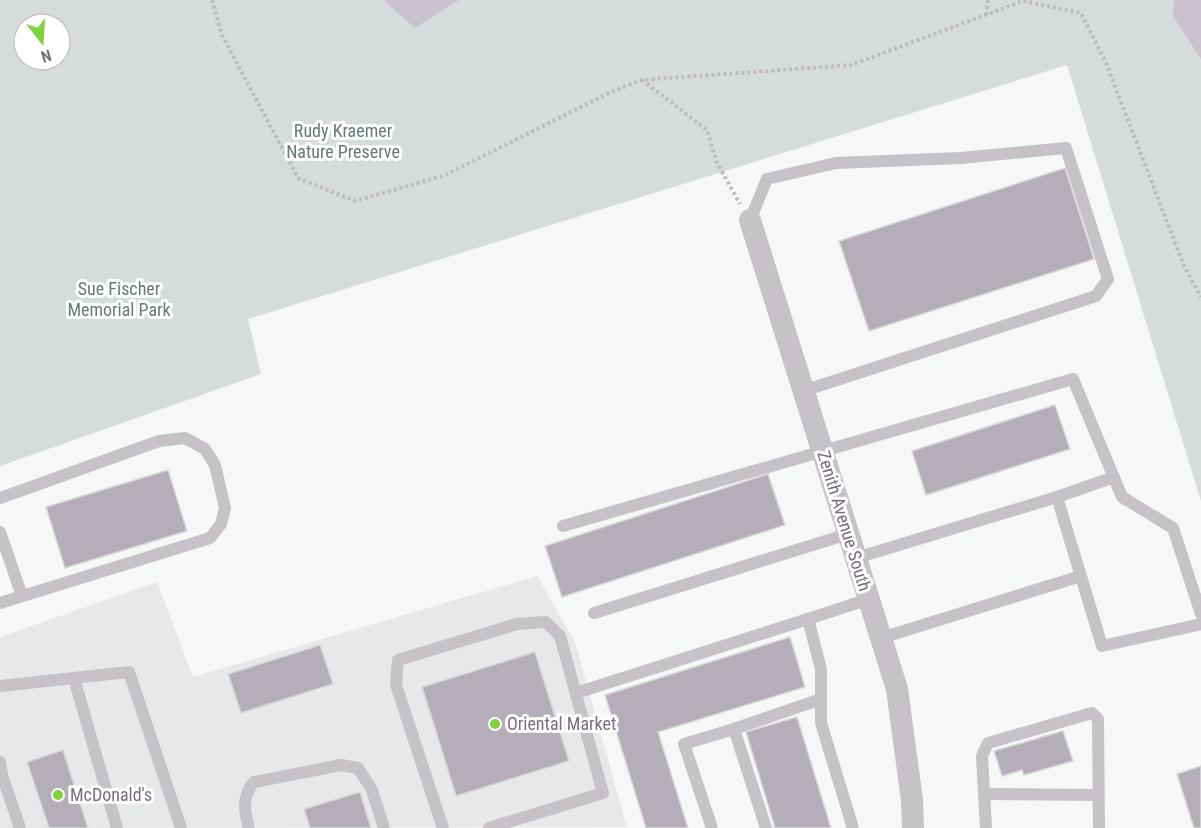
<svg xmlns="http://www.w3.org/2000/svg" width="1201" height="828" font-family="'Roboto Condensed',sans-serif">
<style>
.built{fill:#e7e8e9}
.green{fill:#d5dcdb;fill-rule:evenodd}
.water{fill:#cac2ce}
.building{fill:#b5adb8;stroke:#d7d9d8;stroke-width:1.5}
.lines{fill:none;stroke-linecap:round;stroke-linejoin:round}
.path{stroke:#bfbbc0;stroke-width:4;stroke-dasharray:3 3;stroke-linecap:butt}
.lane{stroke:#c7c1c8;stroke-width:12}
.street{stroke:#c7c1c8;stroke-width:22}
.poi-dot{fill:#7cd33a;stroke:#fff;stroke-width:2}
.labels{text-anchor:middle;stroke-width:6;stroke-linejoin:round;paint-order:stroke}
.park-label{font-size:18px;fill:#68787b;stroke:#fff}
.street-label{font-size:18px;fill:#7e6a83;stroke:#fff}
.poi-label{font-size:18px;fill:#7e6a83;stroke:#fff;text-anchor:start}
</style>
<rect width="100%" height="100%" fill="#f5f8f6"/>
<path class="built" d="M537,576l38,66 52,185 -627,1v-191l157,-55 36,95z"/>
<path class="green" d="M0,0h1201v501l-134,-436 -819,254 13,55 -261,92zM24,24h36v36h-36z"/>
<g class="water">
<path d="M383,0h76l-44,28z"/>
<path d="M1174,0h27v59l-28,-43z"/>
</g>
<g class="building">
<path d="M1065,168l29,91 -225,72 -30,-90z"/>
<path d="M1055,405l15,44 -144,46 -14,-44z"/>
<path d="M168,470l19,61 -122,37 -19,-61z"/>
<path d="M768,474l17,51 -223,72 -17,-51z"/>
<path d="M790,637l15,50 -147,45 30,96h-42l-41,-133z"/>
<path d="M320,645l13,39 -92,29 -13,-39z"/>
<path d="M535,652l34,109 -113,35 -34,-109z"/>
<path d="M797,717l34,111h-56l-29,-96z"/>
<path d="M1063,731l10,30 -49,14 -2,-5 -20,6 -8,-25z"/>
<path d="M63,750l25,78h-39l-22,-66z"/>
<path d="M1201,766v62h-7l-17,-54z"/>
<path d="M360,792l11,36h-61l-6,-19z"/>
</g>
<g class="lines">
<g class="path">
<path d="M212,0l10,35 76,143 57,23 88,-25 164,-82 34,-14 210,-15 172,-64 58,12 25,50 78,203 17,31"/>
<path d="M986,15l2,-15"/>
<path d="M642,80l65,50 10,33 23,41"/>
</g>
<g class="lane">
<path d="M750,220l17,-41 69,-16 125,-5 105,-10 42,131 -12,17 -293,95"/>
<path d="M1057,497l57,-20"/>
<path d="M0,498l159,-57 26,-3 20,11 10,16 10,43 -4,16 -11,14 -210,65"/>
<path d="M563,526l510,-147 49,118 51,31 28,86"/>
<path d="M0,532l22,64"/>
<path d="M856,558l201,-61 45,149 99,-22"/>
<path d="M594,613l254,-79"/>
<path d="M881,638l200,-62"/>
<path d="M74,678l43,150"/>
<path d="M0,686l129,-14 52,156"/>
<path d="M576,693l232,-74"/>
<path d="M734,729l87,-30"/>
<path d="M0,762l2,13 18,53"/>
<path d="M984,794l114,1"/>
<path d="M249,828c-5,-17 -7,-32 5,-46l87,-17 17,3 14,22 12,38"/>
<path d="M443,828l-47,-143 2,-25 119,-36 29,-2 14,14 43,157 -114,35"/>
<path d="M712,828l-28,-84 50,-15 32,99"/>
<path d="M853,828l-32,-105v-54l-13,-50 61,-20"/>
<path d="M986,828l-4,-72 6,-13 104,-30 6,6 1,109"/>
</g>
<path class="street" d="M750,220l147,469 15,111 1,28"/>
</g>
<g class="poi-dot">
<circle cx="495" cy="724" r="6"/>
<circle cx="58" cy="795" r="6"/>
</g>
<g class="labels">
<g class="park-label">
<text x="343" y="137">Rudy Kraemer<tspan x="343" dy="21">Nature Preserve</tspan></text>
<text x="119" y="295">Sue Fischer<tspan x="119" dy="21">Memorial Park</tspan></text>
</g>
<g class="street-label">
<text transform="translate(844 521) rotate(73)" y="6">Zenith Avenue South</text>
</g>
<g class="poi-label">
<text x="507" y="730">Oriental Market</text>
<text x="70" y="801">McDonald's</text>
</g>
</g>
<g transform="translate(42 42) rotate(163)"><circle r="28" fill="#ffffff" stroke="#cbc3cd" stroke-width="1.5"/>
<path d="M0-4.5L10 22L0 15L-10 22Z" fill="#7cd33a"/>
<text y="-9" font-size="16" font-weight="bold" text-anchor="middle" fill="#7e6a83">N</text>
</g>
</svg>
